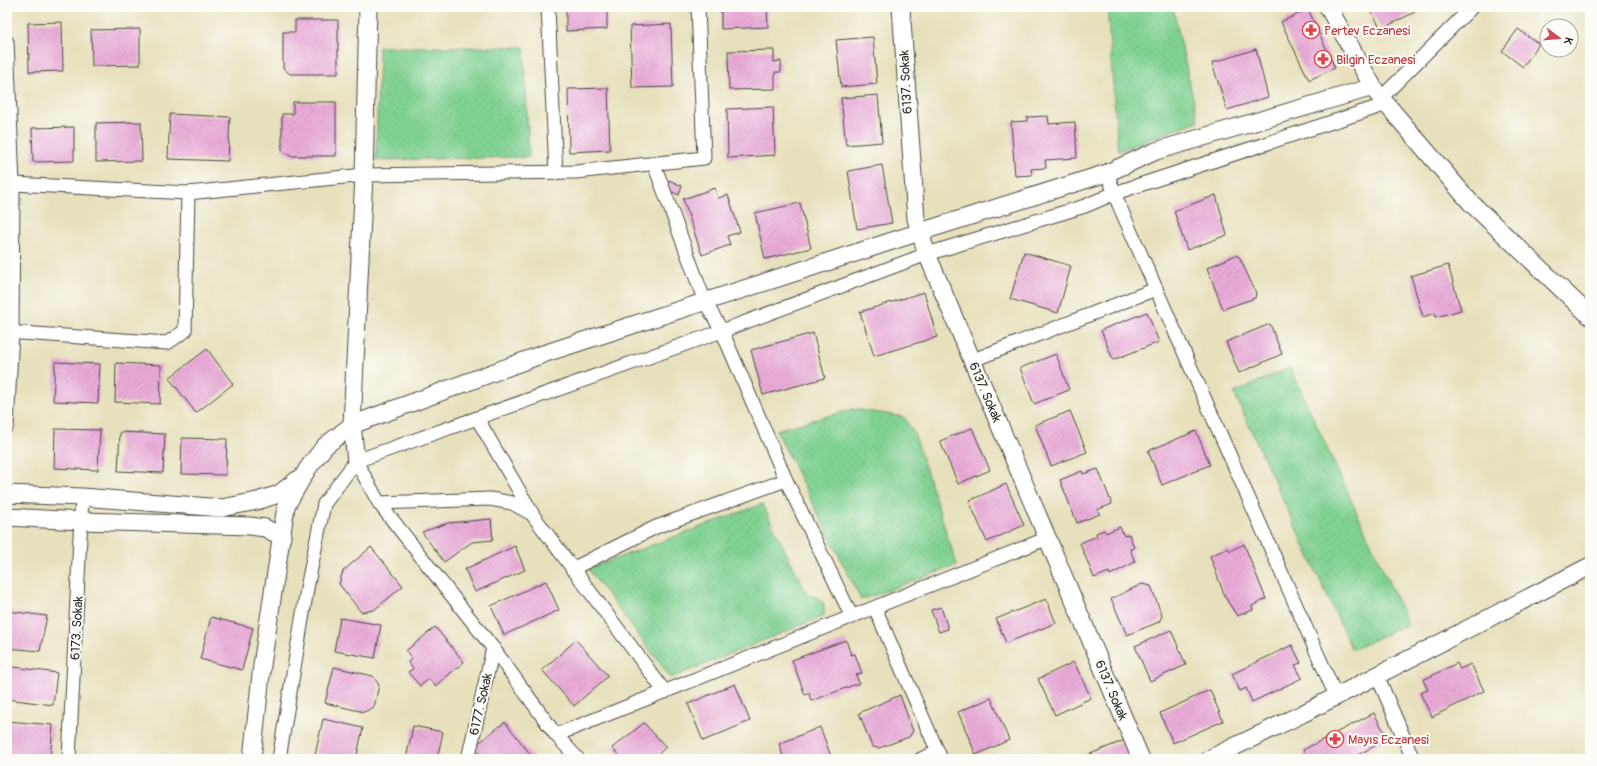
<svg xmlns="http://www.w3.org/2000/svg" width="1597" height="766" font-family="Pangolin,sans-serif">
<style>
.park{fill:url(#park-dots);stroke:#567e5f}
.building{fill:url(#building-hatch)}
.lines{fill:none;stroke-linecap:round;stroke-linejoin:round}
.minor-casing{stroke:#474641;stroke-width:15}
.tertiary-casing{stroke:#474641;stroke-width:19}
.minor{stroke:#fff;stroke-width:13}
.tertiary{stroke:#fff;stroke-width:17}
.labels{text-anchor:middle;stroke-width:4;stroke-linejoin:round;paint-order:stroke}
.health-label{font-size:13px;fill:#be3a42;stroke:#fdfcf7;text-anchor:start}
.street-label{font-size:13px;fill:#2b2b2b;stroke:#fdfcf7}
</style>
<defs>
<pattern id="park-dots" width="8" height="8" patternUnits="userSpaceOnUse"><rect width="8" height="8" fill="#80d293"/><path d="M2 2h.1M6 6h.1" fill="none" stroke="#6fb47f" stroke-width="1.8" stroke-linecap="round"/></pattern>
<pattern id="building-hatch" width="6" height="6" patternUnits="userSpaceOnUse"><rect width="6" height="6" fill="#e9abd8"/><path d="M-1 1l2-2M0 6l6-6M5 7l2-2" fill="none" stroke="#c893ba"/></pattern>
</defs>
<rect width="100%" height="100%" fill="#fdfcf7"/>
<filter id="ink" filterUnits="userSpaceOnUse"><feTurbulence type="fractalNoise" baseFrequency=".025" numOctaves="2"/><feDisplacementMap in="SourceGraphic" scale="8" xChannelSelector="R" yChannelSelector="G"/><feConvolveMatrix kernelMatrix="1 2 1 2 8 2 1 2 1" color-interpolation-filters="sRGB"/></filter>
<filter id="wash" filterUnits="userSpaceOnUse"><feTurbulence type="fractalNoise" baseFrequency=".012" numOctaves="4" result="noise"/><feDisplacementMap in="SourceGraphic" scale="16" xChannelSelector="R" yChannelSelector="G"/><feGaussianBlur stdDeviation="0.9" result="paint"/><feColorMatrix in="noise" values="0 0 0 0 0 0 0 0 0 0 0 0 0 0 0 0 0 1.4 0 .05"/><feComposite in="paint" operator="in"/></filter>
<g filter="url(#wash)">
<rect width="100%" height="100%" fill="#e7e0bc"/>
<g class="park">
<path d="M1107,7h66l25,114 -80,30z"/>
<path d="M379,47h145l5,110 -153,3z"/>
<path d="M1290,367l118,257 -56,26 -118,-257z"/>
<path d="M854,409l50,8 10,16 43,132 -96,35 -85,-170z"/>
<path d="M762,504l45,90 11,4 6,5v13l-153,62 -83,-109z"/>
</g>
<g id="blocks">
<g class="building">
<path d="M566,7h41v22l-41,2z"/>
<path d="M721,7h46l1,20 -47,2z"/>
<path d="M1369,7h56l-44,22z"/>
<path d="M1308,9l27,59 -26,12 -28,-58z"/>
<path d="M295,20h43v54h-48l-7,-6v-36h12z"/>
<path d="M62,22l1,49 -34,1 -1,-49z"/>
<path d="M671,24l2,63 -41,1 -2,-62z"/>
<path d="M140,29v36l-48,1 -1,-36z"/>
<path d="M1518,29l21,15 -16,23 -21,-16z"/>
<path d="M873,37l4,47 -36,3 -5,-47z"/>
<path d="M1256,49l12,48 -41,13 -15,-47z"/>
<path d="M774,50v12l7,-1v11h-6v17l-46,1 -1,-39z"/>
<path d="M608,88l2,62 -41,2 -1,-63z"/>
<path d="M878,95l4,47 -36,3 -5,-47z"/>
<path d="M293,102h43v54h-46l-8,-6v-36h11z"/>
<path d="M773,107l2,48 -47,3 -1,-49z"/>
<path d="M170,114l60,3 -2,44 -60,-2z"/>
<path d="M1048,116l1,8 26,-2 2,36 -32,2 1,8 -15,1 1,6 -17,1 -4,-54 16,-1v-4z"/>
<path d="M141,122l1,39 -46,1v-39z"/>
<path d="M74,127v34l-41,1 -1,-34z"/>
<path d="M882,165l10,58 -35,6 -9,-58z"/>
<path d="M669,180l13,6 -3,9 -13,-6z"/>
<path d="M715,188l3,10 10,-3 12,37 -13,4 3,9 -28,10 -19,-56z"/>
<path d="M1216,195l11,40 -40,15 -13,-39z"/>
<path d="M800,203l11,45 -46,11 -10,-46z"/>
<path d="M1024,252l47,14 -13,47 -48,-14z"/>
<path d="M1236,255l4,3 16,35 -1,5 -32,11 -16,-41z"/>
<path d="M1448,265l13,45 -25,7 -1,-4 -12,4 -12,-41z"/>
<path d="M924,292l13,45 -63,19 -14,-44z"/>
<path d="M1147,312l12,30 -46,18 -12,-30z"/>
<path d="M1270,324l12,30 -43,19 -13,-31z"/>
<path d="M813,333l12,45 -62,17 -12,-45z"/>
<path d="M207,349l26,35 -37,29 -27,-35z"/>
<path d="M1056,354l13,36 -35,14 -14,-36z"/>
<path d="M55,362l45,2 -2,39 -45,-2z"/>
<path d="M116,363l45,2 -1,39 -45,-2z"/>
<path d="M1070,411l17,41 -36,14 -16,-41z"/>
<path d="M972,428l18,42 -32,14 -18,-43z"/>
<path d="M55,429l45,1 -2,40 -44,-2z"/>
<path d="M1196,431l14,34 -48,20 -14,-34z"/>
<path d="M120,432l45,2 -2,39 -45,-2z"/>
<path d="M182,438l45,1 -1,36 -45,-1z"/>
<path d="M1098,469l14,35 -15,6 3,4 -23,9 -17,-43 22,-9 1,3z"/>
<path d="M1006,484l18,41 -37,17 -18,-41z"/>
<path d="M491,519l2,21 -21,2 -28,20 -22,-30 26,-9z"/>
<path d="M1120,527l4,9 5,-2 5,14 -4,1 5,13 -25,13 -1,-3 -15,6 -14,-35 17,-7 -1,-3 8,-3 2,3z"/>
<path d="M1244,544l22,55 -14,7 1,4 -16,6 -12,-19 -15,-41 18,-8 2,3z"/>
<path d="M515,546l10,24 -50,22 -10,-23z"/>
<path d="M371,547l32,39 -29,24 -13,2 -22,-28 4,-13z"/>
<path d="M546,581l13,29 -55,25 -13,-29z"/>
<path d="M1142,584l9,2 11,30 -3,6 -32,13 -16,-36z"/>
<path d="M1046,599l10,24 -50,20 -10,-24z"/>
<path d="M941,607l7,22 -9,3 -8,-22z"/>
<path d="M7,611l40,5 -7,35 -33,-3z"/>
<path d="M211,617l42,11 -11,42 -42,-11z"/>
<path d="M340,618l41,7 -6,33 -41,-7z"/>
<path d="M435,627l29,35 -29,24 -6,-7 -9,7 -12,-14 5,-3 -5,-7 4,-3 -6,-8z"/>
<path d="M1171,630l15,35 -36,16 -15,-35z"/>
<path d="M576,640l32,36 -34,30 -32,-36z"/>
<path d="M846,640l5,15 4,-1 7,19 -6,2 3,8 -48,18 -2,-8 -4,2 -13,-35z"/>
<path d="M1292,645l9,18 -6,2 7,13 -50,24 -6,-14 -6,3 -8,-17z"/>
<path d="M1074,662l17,36 -36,17 -17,-36z"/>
<path d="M1457,663l3,6 11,-5 13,27 -52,26 -12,-24 8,-3 -5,-10z"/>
<path d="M7,666l50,7 -4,32 -46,-6z"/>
<path d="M334,667l39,9 6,9 -5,22 -10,5 -39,-9z"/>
<path d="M735,684l15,37 -47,20 -15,-37z"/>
<path d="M1210,690l13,31 -50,22 -13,-30z"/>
<path d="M900,695l13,36 -4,6 -30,11 -7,-1 -13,-34z"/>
<path d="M991,698l18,42 -33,15 -18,-43z"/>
<path d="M1374,713l14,26 -38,20h-43l-4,-9z"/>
<path d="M323,719l40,9 -7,31h-23l-18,-4z"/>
<path d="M7,721l46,4 -3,34h-43z"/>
<path d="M505,722l29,37 -54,-1 -4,-13z"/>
<path d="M644,723l22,24 -13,12h-31l-10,-11z"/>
<path d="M413,726l30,6 -6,27h-31z"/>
<path d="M820,727l12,32h-48l-5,-15z"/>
<path d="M1125,740l7,19h-54z"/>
</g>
</g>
</g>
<g filter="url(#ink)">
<use href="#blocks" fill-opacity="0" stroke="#474641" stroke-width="1"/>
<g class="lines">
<defs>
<g id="minor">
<path d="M548,7l8,166"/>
<path d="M7,42l6,142 -1,148 -5,94"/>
<path d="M1381,98l91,-91"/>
<path d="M654,164l51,138 17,29 64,149 66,137"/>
<path d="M1107,173l12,32 217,491"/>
<path d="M13,184l175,9 176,-18 212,-3 128,-14 -6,-151"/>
<path d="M7,332l160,11 18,-12 3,-138"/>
<path d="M973,360l183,-71"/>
<path d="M477,418l55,95"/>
<path d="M356,461l23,42 114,145 63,87 22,24"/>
<path d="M379,503l111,-4 22,4 20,11 133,178"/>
<path d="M572,569l84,-42 130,-47"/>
<path d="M875,608l66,151"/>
<path d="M1377,675l36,84"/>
<path d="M556,735l492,-197"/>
<path d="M69,759l13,-262"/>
<path d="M279,759l29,-176 16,-79 32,-43 366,-130 205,-77 158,-48 30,-13 272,-89"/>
<path d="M468,759l25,-111"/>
<path d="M921,759l17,-7"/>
</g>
<g id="tertiary">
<path d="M901,7l15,212 11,35 214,505"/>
<path d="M1328,7l48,85 94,110 120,114"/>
<path d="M356,461l-4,-36 12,-250 4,-168"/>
<path d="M7,494l75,3 140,11 35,-7 22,-7 18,-14"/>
<path d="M7,517l74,4 169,5 15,2 17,9"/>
<path d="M252,759l10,-94 24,-159 22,-38 17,-22 27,-21 191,-71 377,-122 187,-59 49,-22 217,-64"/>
<path d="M1209,759l93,-45 288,-148"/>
</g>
</defs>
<use href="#minor" class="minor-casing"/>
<use href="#tertiary" class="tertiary-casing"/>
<use href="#minor" class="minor"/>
<use href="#tertiary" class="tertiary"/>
</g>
</g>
<defs>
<symbol id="pharmacy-ring" viewBox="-11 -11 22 22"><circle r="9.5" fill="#fdfcf7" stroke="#e0444e" stroke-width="1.5"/><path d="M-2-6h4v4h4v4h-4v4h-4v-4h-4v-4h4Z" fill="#e0444e"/></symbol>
</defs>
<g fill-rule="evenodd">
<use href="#pharmacy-ring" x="1301" y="20" width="20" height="20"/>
<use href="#pharmacy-ring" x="1313" y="49" width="20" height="20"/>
<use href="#pharmacy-ring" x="1325" y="729" width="20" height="20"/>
</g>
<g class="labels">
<g class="health-label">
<text x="1324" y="35">Pertev Eczanesi</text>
<text x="1336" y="64">Bilgin Eczanesi</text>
<text x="1348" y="744">Mayıs Eczanesi</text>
</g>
<g class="street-label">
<text transform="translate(905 82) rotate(-93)" y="5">6137. Sokak</text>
<text transform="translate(986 392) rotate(67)" y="5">6137. Sokak</text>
<text transform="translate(76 628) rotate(-87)" y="5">6173. Sokak</text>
<text transform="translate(1112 690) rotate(67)" y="5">6137. Sokak</text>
<text transform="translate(480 704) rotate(-77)" y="5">6177. Sokak</text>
</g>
</g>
<rect width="1597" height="766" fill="none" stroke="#fdfcf7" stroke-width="24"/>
<g transform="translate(1559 38) rotate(106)"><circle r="19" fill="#fdfcf7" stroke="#a9a8a5"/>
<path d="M0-3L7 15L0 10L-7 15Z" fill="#d1495b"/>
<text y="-6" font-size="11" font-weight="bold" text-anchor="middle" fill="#2b2b2b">K</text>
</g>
</svg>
